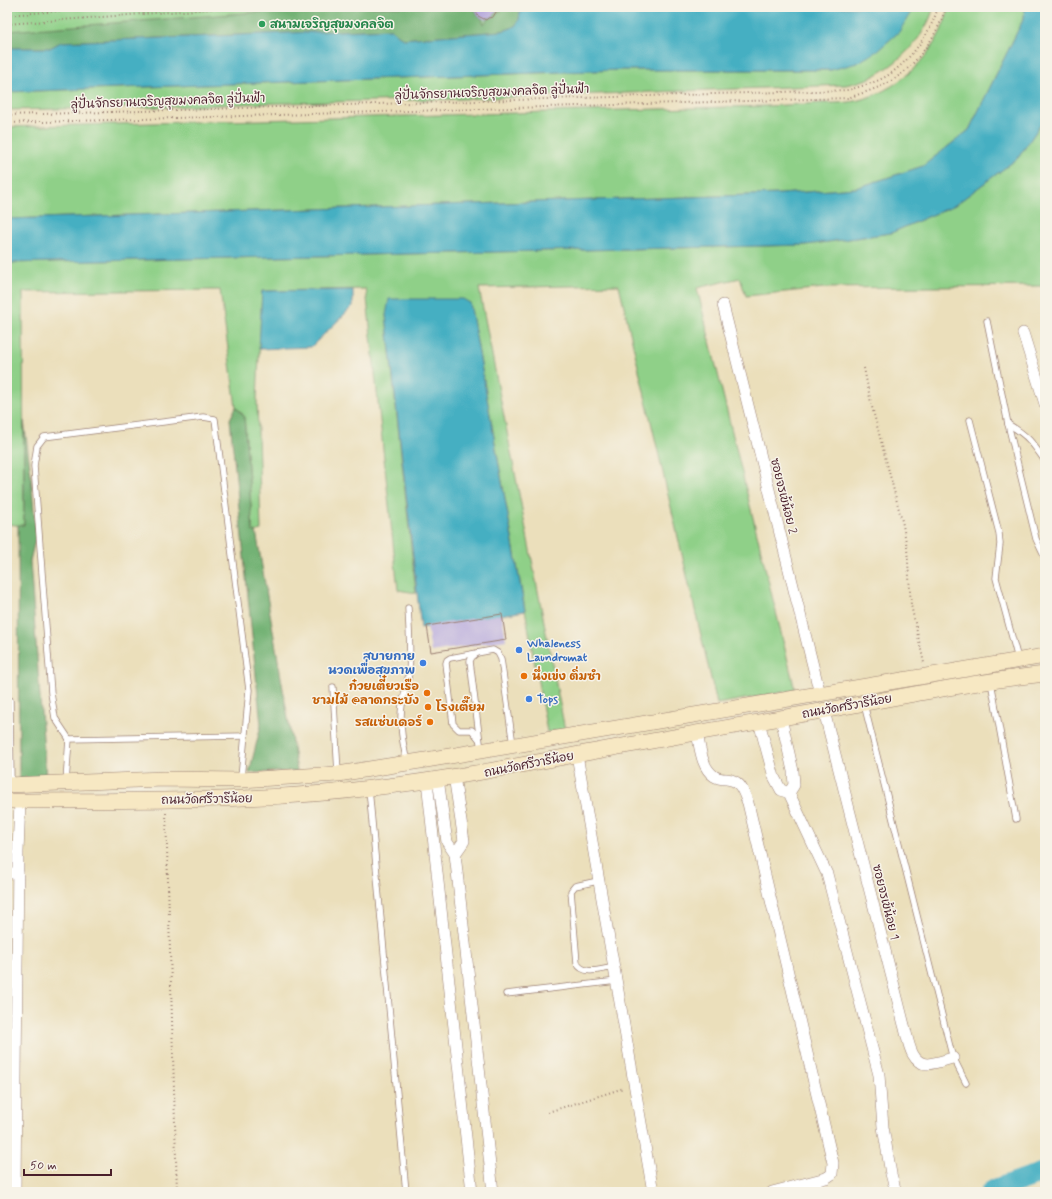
<svg xmlns="http://www.w3.org/2000/svg" width="1052" height="1199" font-family="Mynerve,'Playpen Sans Thai',sans-serif">
<style>
.green{fill:#8fd088;stroke:#6c785a}
.forest{fill:#73b274;stroke:#5e6850}
.water{fill:#44afc2;stroke:#476776}
.lines{fill:none;stroke-linecap:round;stroke-linejoin:round}
.river{stroke:#44afc2;stroke-width:21}
.building{fill:#b4a6dc}
.service-casing{stroke:#9a7f73;stroke-width:7}
.minor-casing{stroke:#9a7f73;stroke-width:12}
.secondary-casing{stroke:#9a7f73;stroke-width:16}
.path{stroke:#9a7f73;stroke-width:2;stroke-dasharray:1 3;stroke-linecap:butt}
.service{stroke:#fff;stroke-width:5.5}
.minor{stroke:#fff;stroke-width:11}
.secondary{stroke:#f7e8c3;stroke-width:15}
.leisure-dot{fill:#2e9e5b;stroke:#f7f3e8;stroke-width:1.5}
.shop-dot{fill:#3f7fe0;stroke:#f7f3e8;stroke-width:1.5}
.food-dot{fill:#e8710a;stroke:#f7f3e8;stroke-width:1.5}
.labels{text-anchor:middle;stroke-width:3;stroke-linejoin:round;paint-order:stroke}
.leisure-label{font-size:12px;font-weight:bold;fill:#27864d;stroke:#f7f3e8;text-anchor:start}
.street-label{font-size:12px;fill:#4a1f2b;stroke:#f7f3e8}
.shop-label{font-size:12px;font-weight:bold;fill:#366cbe;stroke:#f7f3e8;text-anchor:start}
.food-label{font-size:12px;font-weight:bold;fill:#c56008;stroke:#f7f3e8;text-anchor:start}
</style>
<rect width="100%" height="100%" fill="#f7f3e8"/>
<filter id="ink" filterUnits="userSpaceOnUse"><feTurbulence type="fractalNoise" baseFrequency=".025" numOctaves="2"/><feDisplacementMap in="SourceGraphic" scale="8" xChannelSelector="R" yChannelSelector="G"/><feConvolveMatrix kernelMatrix="1 2 1 2 8 2 1 2 1" color-interpolation-filters="sRGB"/></filter>
<filter id="wash" filterUnits="userSpaceOnUse"><feTurbulence type="fractalNoise" baseFrequency=".012" numOctaves="4" result="noise"/><feDisplacementMap in="SourceGraphic" scale="16" xChannelSelector="R" yChannelSelector="G"/><feGaussianBlur stdDeviation="0.9" result="paint"/><feColorMatrix in="noise" values="0 0 0 0 0 0 0 0 0 0 0 0 0 0 0 0 0 1.4 0 .05"/><feComposite in="paint" operator="in"/></filter>
<g filter="url(#wash)">
<rect width="100%" height="100%" fill="#ebdfbb"/>
<g class="green">
<path d="M7,7h513l-8,21 -505,20z"/>
<path d="M912,7h22c-9,31 -35,57 -64,71 -7,3 -16,5 -24,7l-383,14 -222,5 -69,3 -165,3v-18l612,-22h212l80,-58z"/>
<path d="M949,7h76l-1,11 -55,112 -46,36 -67,22 -75,6 -774,25v-92l760,-21c18,-1 36,-2 55,-3 9,0 18,0 27,-1 48,-7 90,-49 100,-95z"/>
<path d="M1045,118v168l-221,2 -78,8 -6,-18 -43,10 98,402 -78,14 -98,-419 -140,3 86,442 -18,2 -77,-429 -84,12 30,278 -18,-3 -32,-301 -104,2 -5,109 4,130 -8,3 -9,-117 -8,-9 -16,-117 -197,2 1,234 -17,-2v-261l799,-18 85,-12 64,-28 63,-47z"/>
</g>
<g class="forest">
<path d="M325,7h147l4,3 2,6 4,2 2,6 4,-6 5,-1 3,-5 5,-1 -3,-4h22c0,16 -2,20 -18,24l-99,8 -12,-10 -330,13 -11,6h-43v-17z"/>
<path d="M236,407l8,9 9,116 3,-1 41,240 -48,2 12,-48 -31,-306z"/>
<path d="M24,421l7,54 5,60 -6,26 16,218h-27l-1,-254h6z"/>
</g>
<g class="water">
<path d="M520,7h392l-1,5 -12,20 -22,19 -20,12 -26,7h-212l-612,22v-44h43l11,-6 330,-13 12,10 99,-8c16,-4 18,-8 18,-24z"/>
<path d="M1025,7h20v111l-27,40 -63,47 -64,28 -85,12 -799,18v-44l774,-25 75,-6 67,-22 46,-36 55,-112z"/>
<path d="M353,290v16l-42,41 -52,2 3,-58z"/>
<path d="M389,299h74l7,4 55,308 -104,17 -35,-313z"/>
</g>
<g class="lines">
<path class="river" d="M991,1192l5,-3 49,-17"/>
</g>
<g id="blocks">
<g class="building">
<path d="M475,7h24l-6,10 -5,1 -2,2 -8,-4z"/>
<path d="M502,614l4,26 -75,12 -4,-26z"/>
</g>
</g>
</g>
<g filter="url(#ink)">
<use href="#blocks" fill-opacity="0" stroke="#9a7f73" stroke-width="1"/>
<g class="lines">
<defs>
<g id="service">
<path d="M987,321l21,103 28,115 9,19"/>
<path d="M970,420l29,113 1,11 -4,34 22,81"/>
<path d="M1008,424c20,12 24,18 37,37"/>
<path d="M477,653l-5,4 -2,4 11,90"/>
<path d="M991,682l25,137"/>
<path d="M333,687l5,86"/>
<path d="M10,700l1,84"/>
<path d="M864,704l88,351 14,28"/>
<path d="M69,739l176,-3"/>
<path d="M479,739l-7,-9h-13l-6,-6 -7,-61 1,-3 3,-2 43,-8 5,3 3,6 12,86"/>
<path d="M407,763c-4,-19 -8,-39 -5,-58 2,-11 6,-22 7,-33 2,-21 0,-43 -1,-64"/>
<path d="M66,782l3,-43 -14,-21 -4,-25 -17,-227 3,-20 7,-9 159,-20 12,2 34,271 -8,88"/>
<path d="M369,789l37,403"/>
<path d="M598,881l-23,5 -4,5 6,72c6,13 25,6 37,4"/>
<path d="M506,994l111,-13"/>
</g>
<g id="minor">
<path d="M723,305l97,389"/>
<path d="M1023,333l22,71"/>
<path d="M824,711l80,314c4,13 6,40 24,39 9,-1 17,-4 25,-6"/>
<path d="M781,718l12,53 1,14 -5,8"/>
<path d="M759,722l15,55 7,13 8,3 38,81 52,201 4,52 8,47 5,18"/>
<path d="M697,733c3,13 4,34 17,43 3,2 9,3 12,3 15,1 17,12 22,24l85,360 -1,11 -6,4 -54,14"/>
<path d="M577,755l76,437"/>
<path d="M454,776l10,65 -9,13"/>
<path d="M438,779l9,63 8,12 38,338"/>
<path d="M427,781l45,411"/>
<path d="M7,873h11"/>
<path d="M15,1192l3,-340 2,-51"/>
</g>
<g id="secondary">
<path d="M7,785l157,-6 77,1 97,-6 88,-14 619,-104"/>
<path d="M7,801c125,-1 250,2 373,-14 86,-10 170,-28 255,-43 64,-12 128,-23 192,-34 72,-13 145,-28 218,-36"/>
</g>
</defs>
<use href="#service" class="service-casing"/>
<use href="#minor" class="minor-casing"/>
<use href="#secondary" class="secondary-casing"/>
<g class="path">
<path d="M7,15l105,-8"/>
<path d="M7,24l230,-17"/>
<path d="M7,115l842,-25c12,-4 26,-7 38,-14 23,-15 44,-43 51,-69"/>
<path d="M7,123l841,-25c14,-5 29,-9 41,-16 26,-14 49,-47 57,-75"/>
<path d="M864,368l7,35 32,122 4,23 4,57 13,58"/>
<path d="M166,813l11,379"/>
<path d="M548,1112l76,-24"/>
</g>
<use href="#service" class="service"/>
<use href="#minor" class="minor"/>
<use href="#secondary" class="secondary"/>
</g>
</g>
<circle class="leisure-dot" cx="262" cy="24" r="4"/>
<g class="shop-dot">
<circle cx="519" cy="650" r="4"/>
<circle cx="423" cy="663" r="4"/>
<circle cx="529" cy="699" r="4"/>
</g>
<g class="food-dot">
<circle cx="524" cy="676" r="4"/>
<circle cx="427" cy="693" r="4"/>
<circle cx="428" cy="707" r="4"/>
<circle cx="430" cy="722" r="4"/>
</g>
<g class="labels">
<g class="leisure-label">
<text x="270" y="28">สนามเจริญสุขมงคลจิต</text>
</g>
<g class="street-label">
<text transform="translate(492 92) rotate(-2)" y="4">ลู่ปั่นจักรยานเจริญสุขมงคลจิต ลู่ปั่นฟ้า</text>
<text transform="translate(168 101) rotate(-2)" y="4">ลู่ปั่นจักรยานเจริญสุขมงคลจิต ลู่ปั่นฟ้า</text>
<text transform="translate(784 496) rotate(76)" y="4">ซอยจรเข้น้อย 2</text>
<text transform="translate(847 706) rotate(-10)" y="4">ถนนวัดศรีวารีน้อย</text>
<text transform="translate(529 764) rotate(-11)" y="4">ถนนวัดศรีวารีน้อย</text>
<text transform="translate(207 799) rotate(-1)" y="4">ถนนวัดศรีวารีน้อย</text>
<text transform="translate(886 902) rotate(76)" y="4">ซอยจรเข้น้อย 1</text>
</g>
<g class="shop-label">
<text x="527" y="647">Whaleness<tspan x="527" dy="14">Laundromat</tspan></text>
<text x="415" y="660" text-anchor="end">สบายกาย<tspan x="415" dy="14">นวดเพื่อสุขภาพ</tspan></text>
<text x="537" y="703">Tops</text>
</g>
<g class="food-label">
<text x="532" y="680">นึ่งเข่ง ติ่มซำ</text>
<text x="419" y="690" text-anchor="end">ก๋วยเตี๋ยวเรือ<tspan x="419" dy="14">ชามไม้ @ลาดกระบัง</tspan></text>
<text x="436" y="711">โรงเตี๊ยม</text>
<text x="422" y="726" text-anchor="end">รสแซ่บเดอร์</text>
</g>
</g>
<rect width="1052" height="1199" fill="none" stroke="#f7f3e8" stroke-width="24"/>
<path d="M24 1169v6h87v-6" fill="none" stroke="#4a1f2b" stroke-width="2"/>
<text x="30" y="1169" font-size="12" fill="#4a1f2b" stroke="#f7f3e8" stroke-width="3" paint-order="stroke">50 m</text>
</svg>
